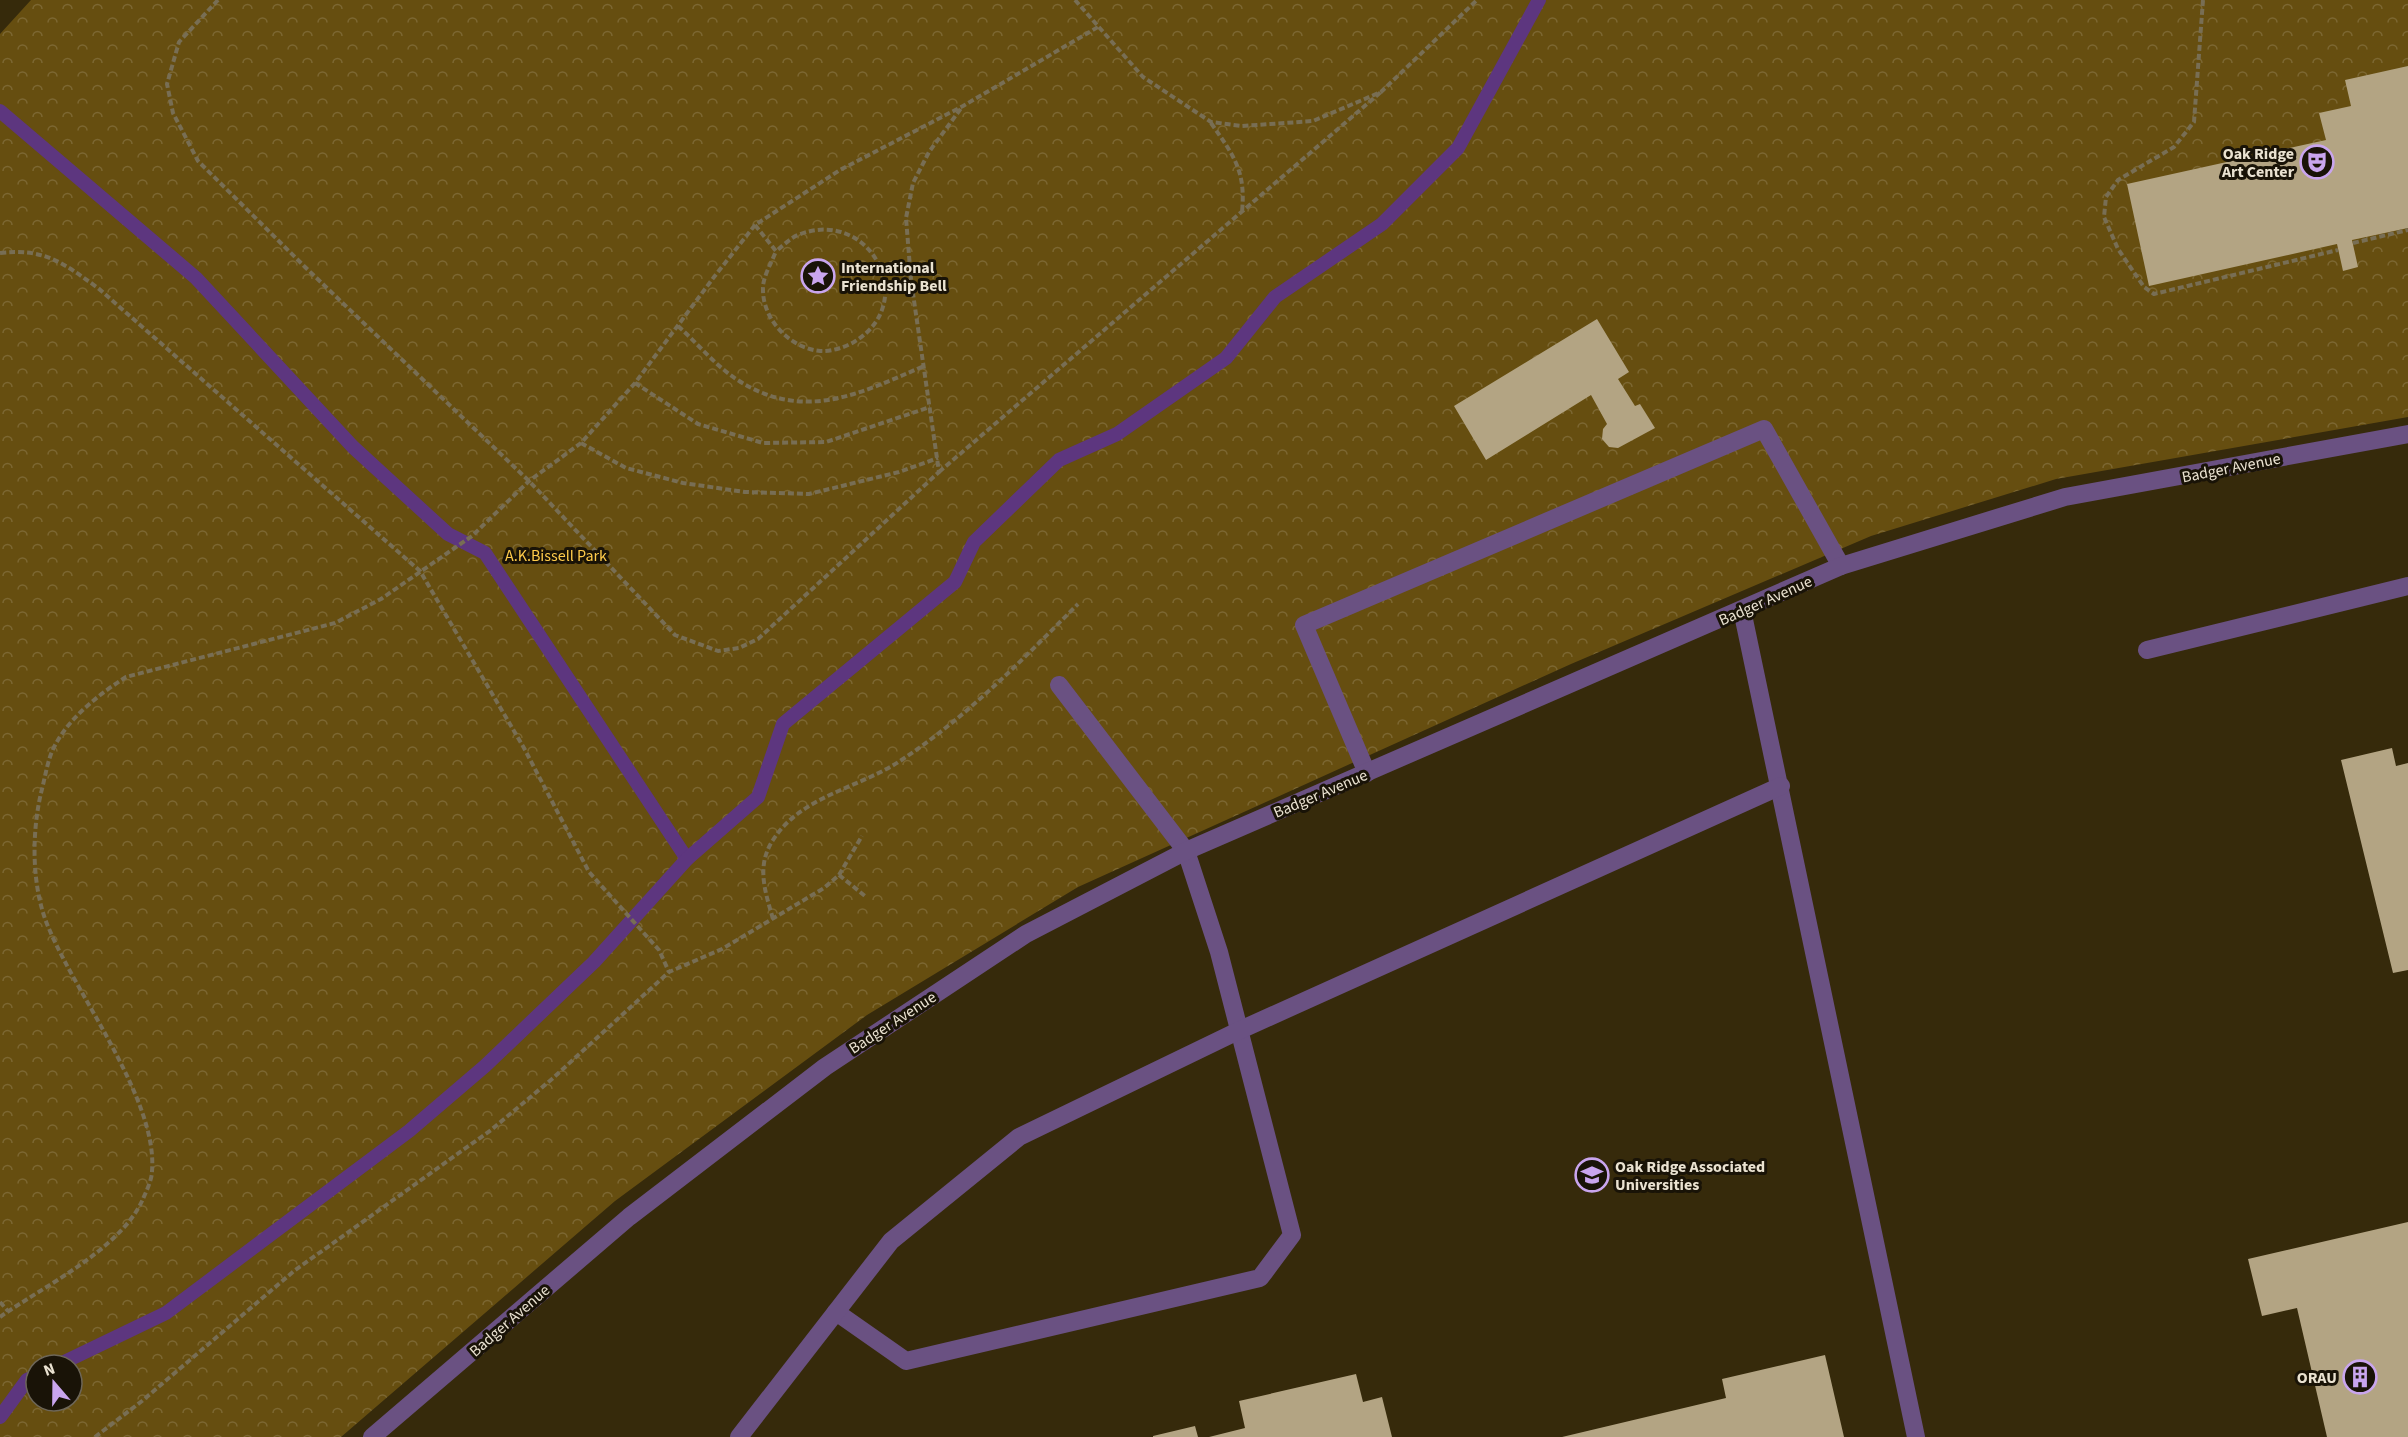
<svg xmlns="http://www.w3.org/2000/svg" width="2408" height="1437" font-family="'Source Sans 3',sans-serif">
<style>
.forest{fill:url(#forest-crowns);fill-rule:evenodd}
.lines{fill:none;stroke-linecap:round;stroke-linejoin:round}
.stream{stroke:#5d367f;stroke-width:14}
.building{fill:#b3a483}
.path{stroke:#786e54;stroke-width:4;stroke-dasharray:6 3;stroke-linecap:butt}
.minor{stroke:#6a5182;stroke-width:18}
.labels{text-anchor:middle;stroke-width:6;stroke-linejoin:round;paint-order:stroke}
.poi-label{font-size:16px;font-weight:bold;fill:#eae2d1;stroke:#191307;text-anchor:end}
.street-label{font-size:16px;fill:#eae2d1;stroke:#191307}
.park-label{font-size:16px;fill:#ffcc4b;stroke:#191307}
</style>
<defs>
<pattern id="forest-crowns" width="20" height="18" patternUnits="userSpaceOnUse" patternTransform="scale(1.5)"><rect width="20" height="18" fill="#664e10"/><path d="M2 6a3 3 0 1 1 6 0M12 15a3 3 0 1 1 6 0" fill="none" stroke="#7c6732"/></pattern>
</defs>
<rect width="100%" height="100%" fill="#362a0b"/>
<path class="forest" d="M31,0h2377v417l-352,62 -185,57 -300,128 -493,223 -211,128 -252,186 -274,236h-341v-1403zM36,1365h36v36h-36z"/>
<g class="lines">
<g class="stream">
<path d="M0,111l196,167 157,169 95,87 37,19 202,306"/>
<path d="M58,1365l108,-52 243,-182 76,-65 109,-104 93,-103 71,-62 25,-73 172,-142 19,-40 85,-82 58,-26 109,-76 49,-61 107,-73 76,-76 81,-148"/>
<path d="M0,1417l27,-37 9,-4"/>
</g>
</g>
<g class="building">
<path d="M2408,66v162l-56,12 6,27 -15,4 -6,-27 -188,42 -22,-102 199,-44 -7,-27 32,-7 -6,-26z"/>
<path d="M1597,319l32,53 -11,7 17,27 5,-2 15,24 -37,20 -9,-1 -7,-8 1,-10 4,-5 -16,-29 -105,65 -32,-54z"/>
<path d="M2392,748l4,18 12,-3v207l-15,3 -52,-213z"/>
<path d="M2408,1222v215h-81l-30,-129 -35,8 -14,-57z"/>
<path d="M1825,1355l19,82h-282l164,-39 -4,-19z"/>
<path d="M1356,1374l7,28 19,-5 10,40h-183l36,-9 -6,-27z"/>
<path d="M1195,1426l3,11h-45v-1z"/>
</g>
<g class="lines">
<g class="path">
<path d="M218,0l-39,42 -12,42 6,29 25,48 107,106 224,214 146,154 43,16 21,-3 19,-9 181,-167 -28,-192 -5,-62 7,-35 16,-31 33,-45"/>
<path d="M1075,0l68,77 68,45 31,4 71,-5 68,-29 96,-92"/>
<path d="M2203,0l-9,122 -20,25 -56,33 -12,17 -2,20 14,32 26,38 10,7 184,-44"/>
<path d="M1211,123c23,33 35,48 31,89"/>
<path d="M755,225l21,26c-4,11 -14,27 -13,39 0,30 27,58 57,61 11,1 25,-4 34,-9 68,-41 14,-136 -56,-107 -8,3 -15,11 -22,16"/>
<path d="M2353,243l55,-13"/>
<path d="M0,253c45,-5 63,10 98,35l322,283 104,177 65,124 70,78 10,22"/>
<path d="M887,287l24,-7"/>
<path d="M678,326c19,17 37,39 58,53 67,44 123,15 188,-13"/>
<path d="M635,383l63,41 65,19 63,-1 104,-35"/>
<path d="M581,443l45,25 57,15 62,9 64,2 90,-22 39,-14"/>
<path d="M939,472l442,-380"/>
<path d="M839,875l26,21"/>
<path d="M773,919c-8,-28 -17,-53 0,-79 28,-44 86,-52 127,-79 67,-44 122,-101 178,-157"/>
<path d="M0,1302l8,9"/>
<path d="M0,1317c44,-31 119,-67 142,-116 4,-9 10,-21 10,-30 6,-70 -74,-174 -102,-240 -19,-41 -19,-99 -8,-142 3,-12 5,-24 9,-35 13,-33 47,-59 75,-77l209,-54 46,-24 91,-63 57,-55 52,-38 54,-60 79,-106 41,-52 85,-55 123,-64 135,-79"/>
<path d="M95,1437l47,-36 152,-130 197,-141 61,-51 117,-107 53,-23 102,-61 15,-13 23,-39"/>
</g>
<g class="minor">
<path d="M1742,610l174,827"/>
<path d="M2147,650l261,-64"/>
<path d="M1367,773l-63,-148 460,-196 77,137"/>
<path d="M836,1312l70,49 354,-83 32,-43 -73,-283 -33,-101 -127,-166"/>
<path d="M372,1437l257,-220 196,-150 201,-133 160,-83 655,-285 224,-69 343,-63"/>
<path d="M739,1437l152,-196 128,-104 219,-106 543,-245"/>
</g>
</g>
<defs>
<symbol id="theatre-ring" viewBox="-11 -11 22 22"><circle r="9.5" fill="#191307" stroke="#c9a5ee" stroke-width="1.5"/><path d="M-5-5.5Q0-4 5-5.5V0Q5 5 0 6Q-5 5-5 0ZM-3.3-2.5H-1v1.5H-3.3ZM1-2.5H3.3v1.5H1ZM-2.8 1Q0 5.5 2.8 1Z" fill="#c9a5ee"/></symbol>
<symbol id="sight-ring" viewBox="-11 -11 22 22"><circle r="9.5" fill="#191307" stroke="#c9a5ee" stroke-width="1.5"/><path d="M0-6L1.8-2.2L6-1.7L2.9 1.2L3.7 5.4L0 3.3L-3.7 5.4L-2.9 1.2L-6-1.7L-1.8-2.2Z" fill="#c9a5ee"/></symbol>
<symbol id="university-ring" viewBox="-11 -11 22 22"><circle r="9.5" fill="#191307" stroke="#c9a5ee" stroke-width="1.5"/><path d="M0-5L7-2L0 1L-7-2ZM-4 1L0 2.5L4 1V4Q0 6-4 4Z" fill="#c9a5ee"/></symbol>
<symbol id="building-ring" viewBox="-11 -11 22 22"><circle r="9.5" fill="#191307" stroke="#c9a5ee" stroke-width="1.5"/><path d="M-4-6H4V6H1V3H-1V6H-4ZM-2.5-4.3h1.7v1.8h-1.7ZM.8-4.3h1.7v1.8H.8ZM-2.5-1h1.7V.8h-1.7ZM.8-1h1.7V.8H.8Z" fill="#c9a5ee"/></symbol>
</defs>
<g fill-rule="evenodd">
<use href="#theatre-ring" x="2298" y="143" width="38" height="38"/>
<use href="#sight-ring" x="799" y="257" width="38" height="38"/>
<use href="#university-ring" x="1573" y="1156" width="38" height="38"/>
<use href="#building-ring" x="2341" y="1358" width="38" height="38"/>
</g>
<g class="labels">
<g class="poi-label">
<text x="2294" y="159">Oak Ridge<tspan x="2294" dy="18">Art Center</tspan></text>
<text x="841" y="273" text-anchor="start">International<tspan x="841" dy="18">Friendship Bell</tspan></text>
<text x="1615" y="1172" text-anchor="start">Oak Ridge Associated<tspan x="1615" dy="18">Universities</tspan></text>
<text x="2337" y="1383">ORAU</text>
</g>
<g class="street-label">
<text transform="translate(2231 467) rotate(-11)" y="6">Badger Avenue</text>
<text transform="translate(1765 600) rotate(-24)" y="6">Badger Avenue</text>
<text transform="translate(1320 793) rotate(-23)" y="6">Badger Avenue</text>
<text transform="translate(892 1022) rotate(-33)" y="6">Badger Avenue</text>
<text transform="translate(509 1320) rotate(-41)" y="6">Badger Avenue</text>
</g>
<g class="park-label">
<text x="556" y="561">A.K.Bissell Park</text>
</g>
</g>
<g transform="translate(54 1383) rotate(340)"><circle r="28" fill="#191307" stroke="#6d6658" stroke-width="1.5"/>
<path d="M0-4.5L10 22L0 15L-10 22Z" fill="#c9a5ee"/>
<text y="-9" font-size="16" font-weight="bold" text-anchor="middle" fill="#eae2d1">N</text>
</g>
</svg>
